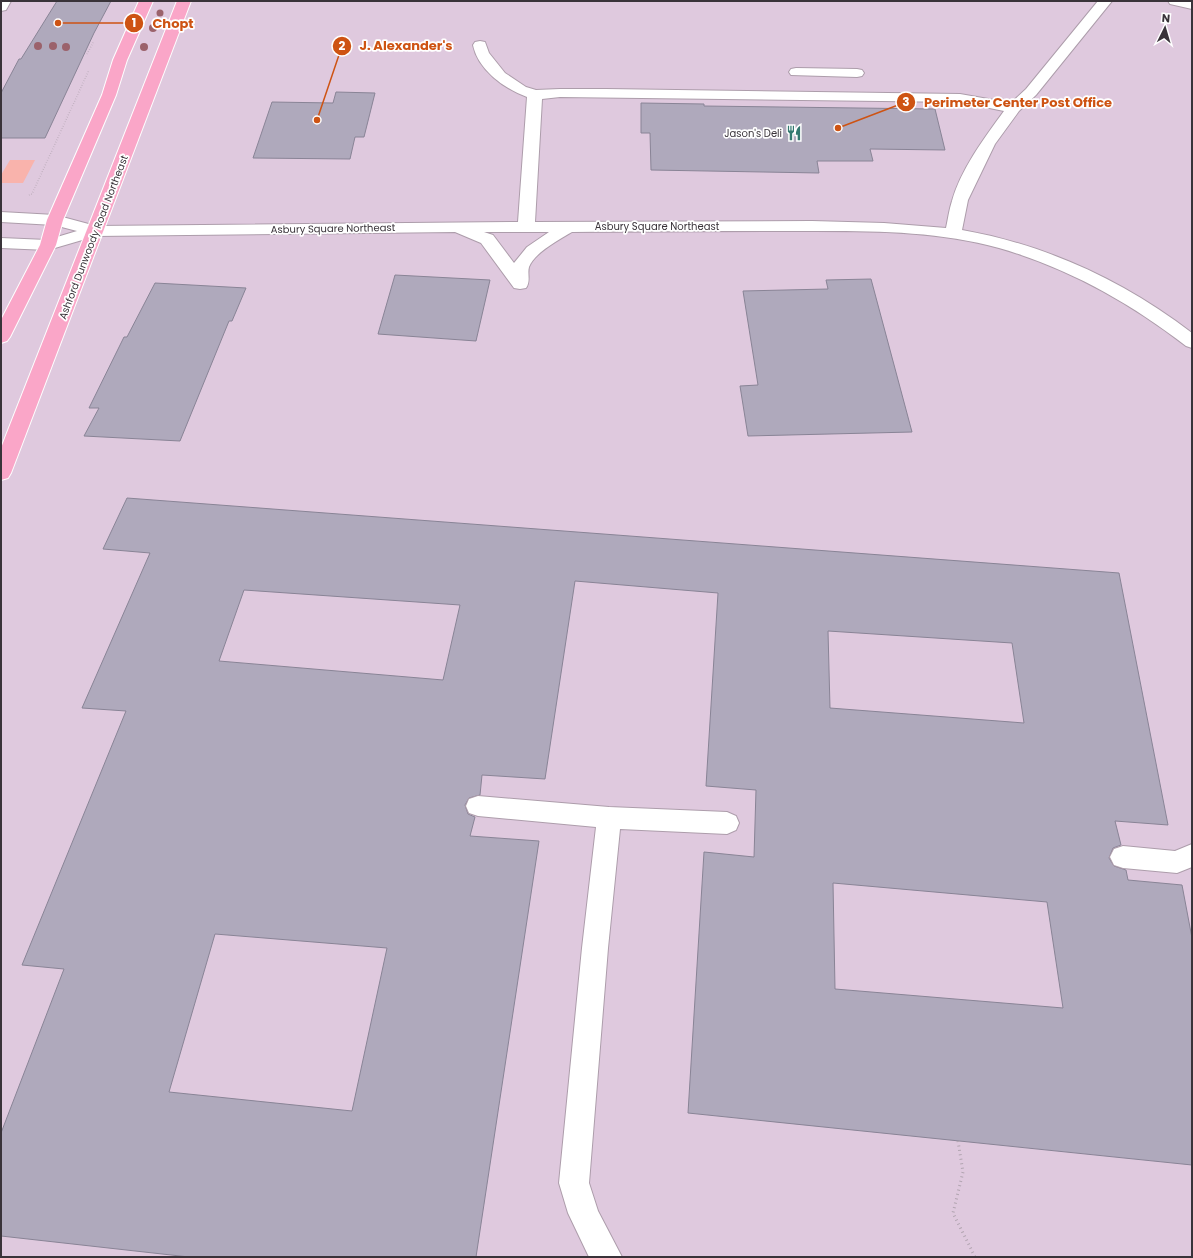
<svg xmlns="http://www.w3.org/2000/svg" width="1193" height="1258" font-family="Poppins,sans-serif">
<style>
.built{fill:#dfc9de}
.green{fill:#f9b3ac}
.building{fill:#afa9bc;stroke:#898496;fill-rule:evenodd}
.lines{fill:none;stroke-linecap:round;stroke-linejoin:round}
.minor-casing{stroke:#ad9dab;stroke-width:2}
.major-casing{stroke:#fff;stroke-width:2}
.path-far1{stroke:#b2a5b1;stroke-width:1.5;stroke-dasharray:0.5 2;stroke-linecap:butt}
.path{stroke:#b2a5b1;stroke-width:3;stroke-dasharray:1 3.5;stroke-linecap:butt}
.minor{fill:#fff;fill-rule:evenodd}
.major{fill:#faa6c8;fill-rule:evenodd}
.tree{fill:#9b626b}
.labels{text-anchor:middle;stroke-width:3.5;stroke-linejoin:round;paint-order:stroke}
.far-poi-label{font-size:10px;fill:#393339;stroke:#fff;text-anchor:end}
.far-street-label{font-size:10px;fill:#393339;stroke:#fff}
.leader{fill:none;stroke:#ce5313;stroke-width:1.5}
.callout-dot{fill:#ce5313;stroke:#fff;stroke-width:1.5}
.mark-label{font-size:12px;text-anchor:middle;font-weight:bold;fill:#fff}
.callout-label{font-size:13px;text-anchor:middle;font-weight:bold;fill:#ce5313;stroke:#fff;stroke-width:3.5;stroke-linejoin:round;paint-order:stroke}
</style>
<rect width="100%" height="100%" fill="#e9d8e7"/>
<rect class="built" x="1" y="1" width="1191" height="1256"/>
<path class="green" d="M10,160h25l-12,23h-22v-8z"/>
<g class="building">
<path d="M57,1h54l-17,32 -49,105h-44v-45l18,-34h2z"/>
<path d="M336,92l39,1 -11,44h-9l-5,22 -97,-1 19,-56 61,1z"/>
<path d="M641,103l63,1v2l231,3 10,41 -75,-1 3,12h-56l2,12 -168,-3 -1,-37h-9z"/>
<path d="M395,275l95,5 -14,61 -98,-7z"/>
<path d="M871,279l41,153 -164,4 -8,-50 18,-1 -15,-94 85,-2 -2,-9z"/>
<path d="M155,283l91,5 -14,33h-3l-49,120 -96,-5 15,-28h-10l35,-71h3z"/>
<path d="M127,498l992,75 49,252 -53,-4 6,24 -8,3 -4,10 5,8 12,4 2,10 54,5 10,53v227l-504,-52 16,-261 50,5 2,-67 -50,-4 12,-193 -143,-12 -30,198 -63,-4 -2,20 -11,3 -4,7 3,9 7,3 -5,19 69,5 -63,416h-287l-188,-21v-103l63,-164 -42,-4 104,-254 -44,-3 68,-155 -47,-4zM244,590l216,15 -17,75 -224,-19zM828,631l184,12 12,80 -194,-15zM833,883l214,19 16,106 -228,-19zM215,934l172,14 -35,163 -183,-19z"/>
</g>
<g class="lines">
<defs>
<g id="minor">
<path d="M1,1h10l-5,9 -5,1z"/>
<path d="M1098,1h14l-76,94 -17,16 -24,33 -27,56 -6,30c85,15 162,51 230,103v15l-6,-2c-57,-44 -118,-78 -187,-98 -68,-19 -142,-17 -211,-17 -72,0 -144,0 -216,1 -12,7 -38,21 -43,35 -2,7 2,14 -3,21l-6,1 -6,-1 -33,-45 -26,-11 -359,4 -48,14 -47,-2v-10l46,2 30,-9 -23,-6 -53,-3v-10l54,3 41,11 422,-4 9,-125c-22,-8 -49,-27 -54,-52l2,-3 5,-1 5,1 4,11 16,20 21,14 10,3 24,-1h46l354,5 51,9 15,-14zM560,97l400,5 44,9c-19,26 -43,58 -52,90 -3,9 -4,18 -6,27l-62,-5 -72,-2 -277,1 7,-123zM484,232h65l-22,15 -13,16 -21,-28z"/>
<path d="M1168,1h24v8l-22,-5z"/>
<path d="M796,68l61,1 5,1 2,3 -2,3 -5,1 -66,-2 -2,-3 2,-3z"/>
<path d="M478,796l131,11 118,5 9,4 3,7 -3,7 -9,4 -107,-5 -12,119 -19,235 9,28 24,46h-33l-21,-44 -9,-30 23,-235 14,-121 -118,-11 -9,-3 -3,-7 3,-7z"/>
<path d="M1192,844v23l-15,6 -54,-5 -9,-3 -4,-8 4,-8 9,-3 52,5z"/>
</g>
<g id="major">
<path d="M139,1h14l-26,59 -11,35 -53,125 -7,25 -46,92 -3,4 -6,2v-23l39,-75 7,-25 55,-125 11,-35z"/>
<path d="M177,1h14l-180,472 -3,5 -7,2v-32z"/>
</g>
</defs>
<use href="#minor" class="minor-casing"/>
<use href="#major" class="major-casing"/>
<g class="path-far1">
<path d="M87,54l7,-13"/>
<path d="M29,195l3,-1 57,-124"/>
</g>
<path class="path" d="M958,1141l5,31 -10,41 22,44"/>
<use href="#minor" class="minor"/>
<use href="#major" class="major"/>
</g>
<g class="tree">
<circle cx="160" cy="13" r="3.5"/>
<circle cx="153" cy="28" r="4"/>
<circle cx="38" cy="46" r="4"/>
<circle cx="53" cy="46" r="4"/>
<circle cx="66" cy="47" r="4"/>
<circle cx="144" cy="47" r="4"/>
</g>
<defs>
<symbol id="restaurant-bare" viewBox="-9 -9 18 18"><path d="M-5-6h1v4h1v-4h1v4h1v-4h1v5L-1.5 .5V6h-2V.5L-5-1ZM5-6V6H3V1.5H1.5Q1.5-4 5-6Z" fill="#337970" stroke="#fff" stroke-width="2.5" paint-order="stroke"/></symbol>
</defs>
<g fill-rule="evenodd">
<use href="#restaurant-bare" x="783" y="122" width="22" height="22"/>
</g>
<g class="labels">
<g class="far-poi-label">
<text x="782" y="137">Jason's Deli</text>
</g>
<g class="far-street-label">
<text x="657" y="230">Asbury Square Northeast</text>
<text transform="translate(333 228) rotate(-1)" y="4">Asbury Square Northeast</text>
<text transform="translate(93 237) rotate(-69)" y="4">Ashford Dunwoody Road Northeast</text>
</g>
</g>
<path class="leader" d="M58 23L134 23M317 120L342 46M838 128L906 102"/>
<g class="callout-dot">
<circle cx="58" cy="23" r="4"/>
<circle cx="317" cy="120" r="4"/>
<circle cx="838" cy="128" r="4"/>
<circle cx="134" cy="23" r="10"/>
<circle cx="342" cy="46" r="10"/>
<circle cx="906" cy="102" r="10"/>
</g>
<g class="mark-label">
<text x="134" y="27">1</text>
<text x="342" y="50">2</text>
<text x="906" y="106">3</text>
</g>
<g class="callout-label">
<text x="173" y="28">Chopt</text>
<text x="406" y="50">J. Alexander's</text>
<text x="1018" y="107">Perimeter Center Post Office</text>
</g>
<rect width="1193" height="1258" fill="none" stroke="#393339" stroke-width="4"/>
<g transform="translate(1165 28) rotate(5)" stroke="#ffffff" stroke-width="3" paint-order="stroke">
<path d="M0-3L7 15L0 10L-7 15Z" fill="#393339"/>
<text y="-6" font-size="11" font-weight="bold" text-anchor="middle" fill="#393339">N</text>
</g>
</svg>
